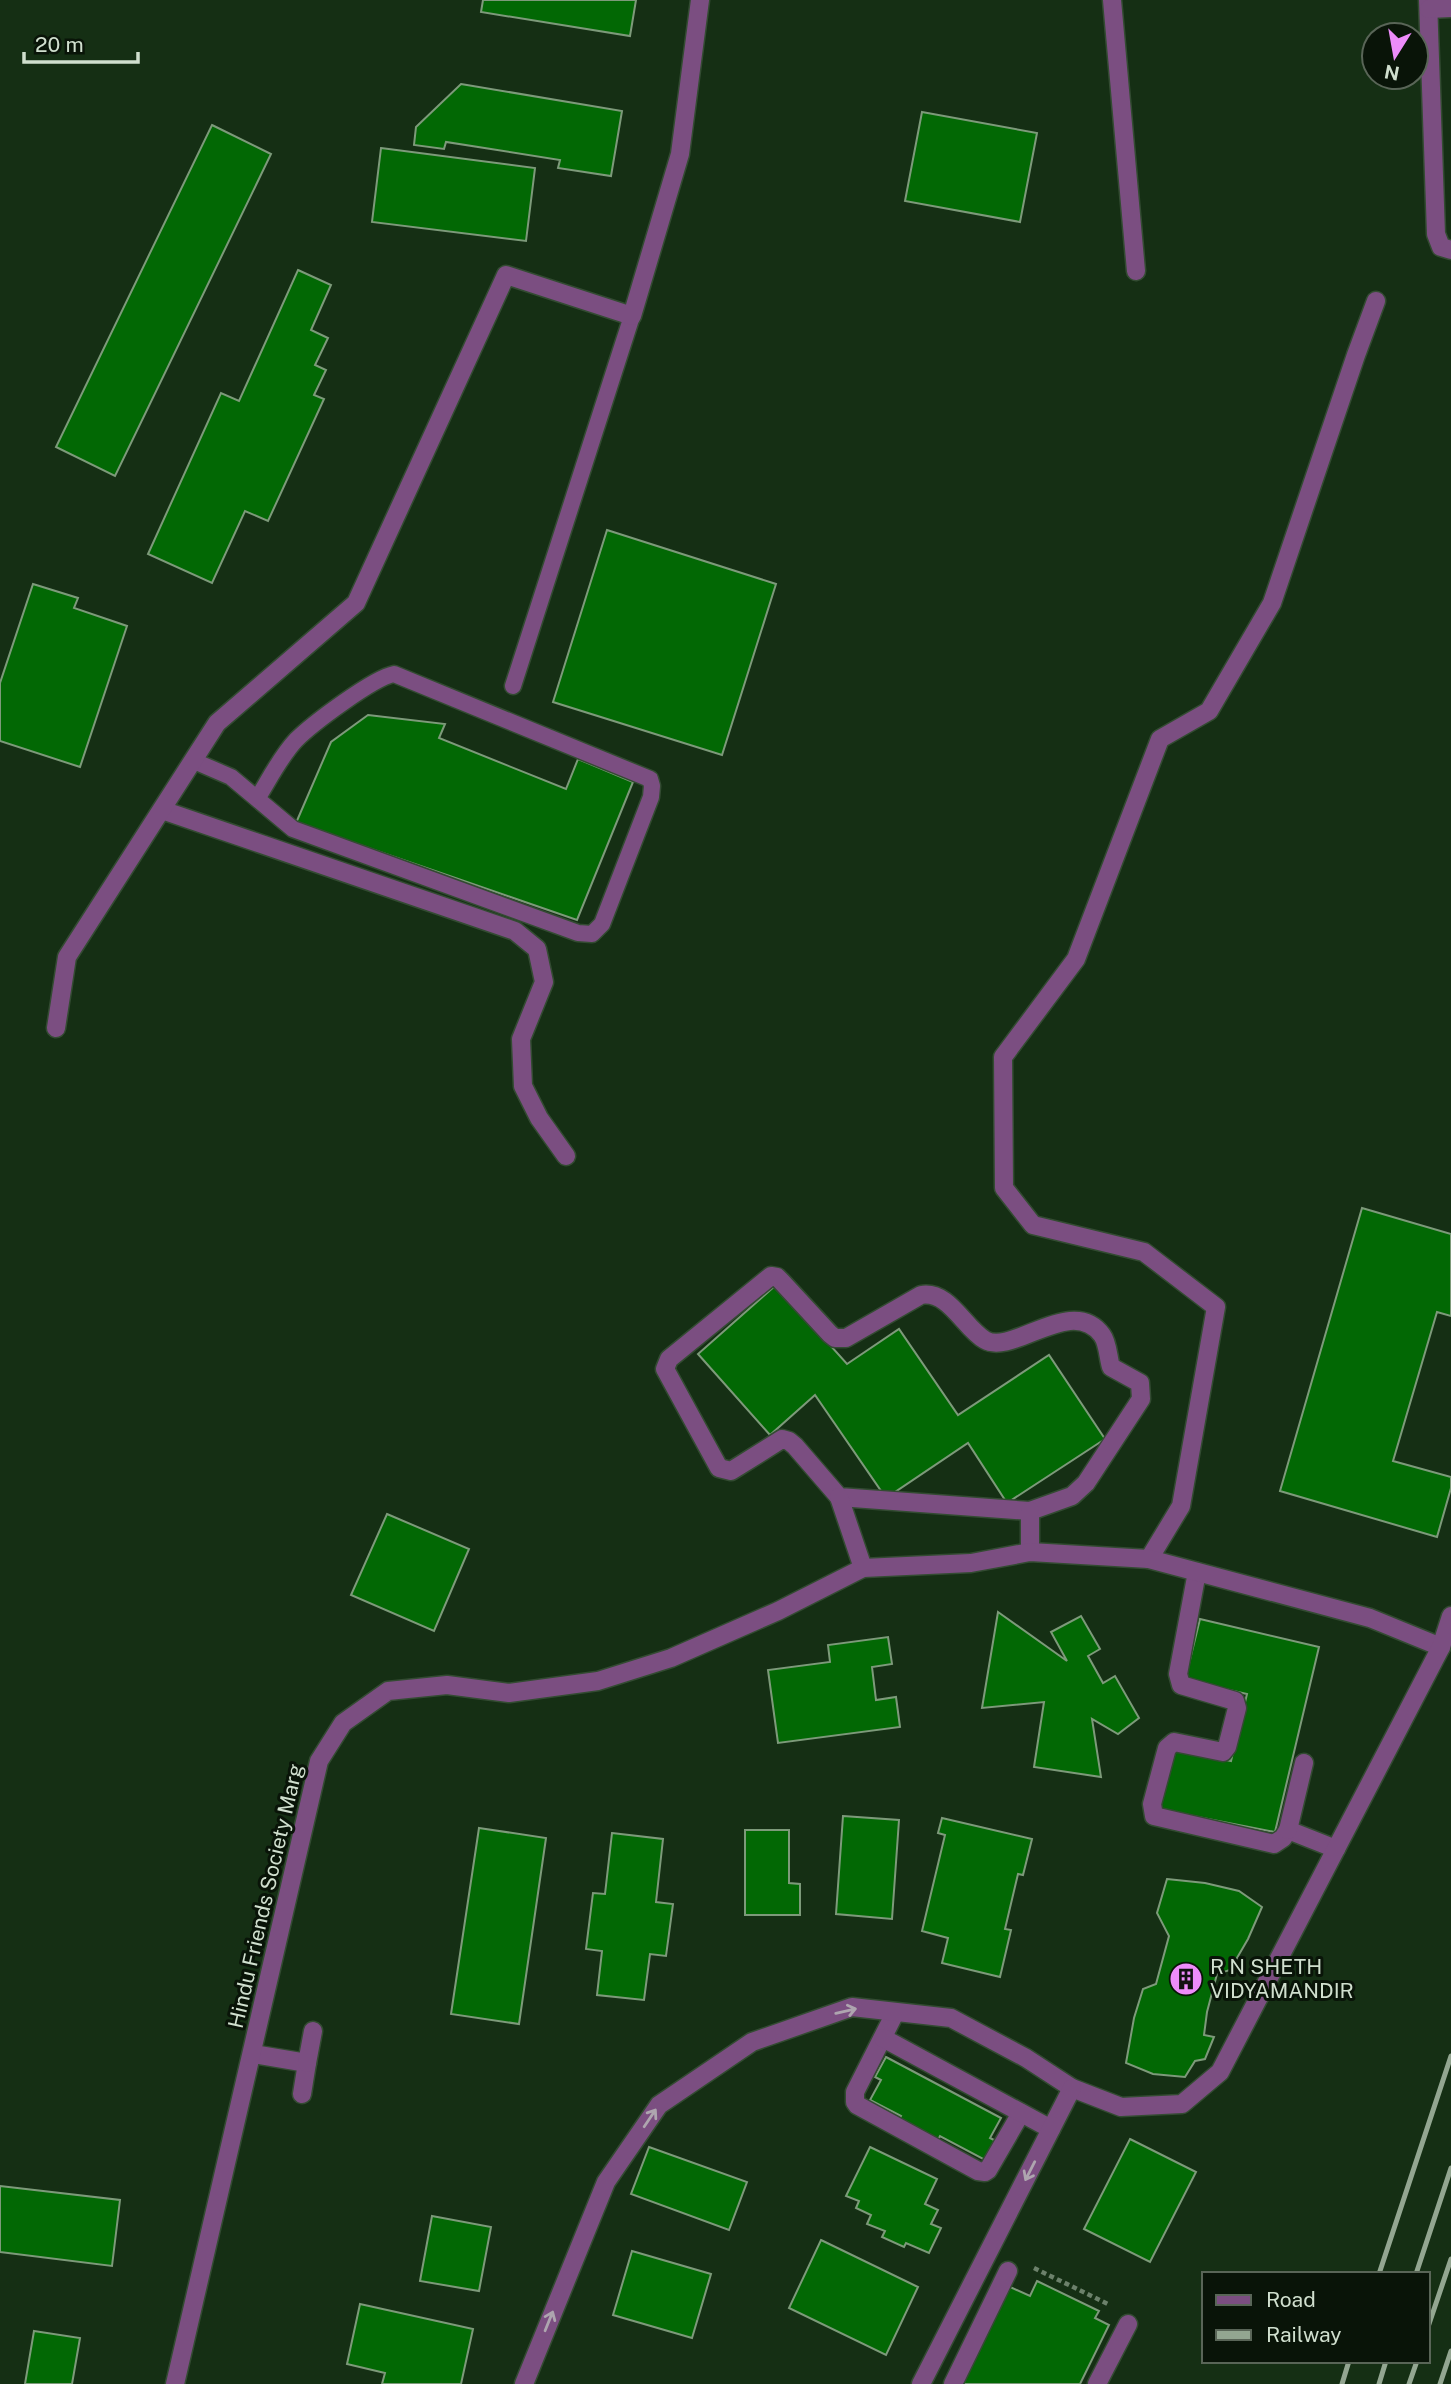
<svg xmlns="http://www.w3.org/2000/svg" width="1451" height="2384" font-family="'Public Sans',sans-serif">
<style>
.building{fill:#026804;stroke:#7d9a7a;stroke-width:2}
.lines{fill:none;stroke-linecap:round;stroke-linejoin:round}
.service-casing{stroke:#334b32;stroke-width:19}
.minor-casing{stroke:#334b32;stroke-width:21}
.path{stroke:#6c816b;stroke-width:4.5;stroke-dasharray:5 3.5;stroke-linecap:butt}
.service{stroke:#7b4e81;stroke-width:16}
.minor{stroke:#7b4e81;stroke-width:18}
.rail{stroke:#93a691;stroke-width:5}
.oneway{stroke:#aea5af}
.labels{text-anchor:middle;stroke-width:6;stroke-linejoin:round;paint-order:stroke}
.street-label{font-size:21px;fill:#d0dfce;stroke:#091408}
.poi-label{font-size:21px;fill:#d0dfce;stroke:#091408;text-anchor:start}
</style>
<rect width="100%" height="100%" fill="#152f14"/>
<g class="building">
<path d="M483,0h153l-6,36 -149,-24z"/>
<path d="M461,84l161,27 -11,65 -53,-8 2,-8 -114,-18 -2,7 -30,-4 2,-18z"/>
<path d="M922,112l115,21 -17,89 -115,-21z"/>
<path d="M212,125l59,29 -156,322 -59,-29z"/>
<path d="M381,148l154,20 -9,73 -154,-19z"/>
<path d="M298,270l33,15 -20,45 17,8 -13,27 11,5 -12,25 10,4 -56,122 -23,-10 -33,72 -64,-29 73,-161 18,8z"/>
<path d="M607,530l169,54 -54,171 -169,-53z"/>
<path d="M33,584l45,14 -4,10 53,18 -47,141 -80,-26v-58z"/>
<path d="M368,715l77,9 -6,14 127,51 12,-30 55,23 -56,138 -281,-97 35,-81z"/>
<path d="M1362,1208l89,26v82l-14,-4 -44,149 58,16v11l-14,49 -157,-46z"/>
<path d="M776,1285l71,79 52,-35 59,86 91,-60 56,84 -98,64 -39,-60 -82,55 -71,-103 -45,40 -72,-81z"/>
<path d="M387,1514l82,35 -35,82 -83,-36z"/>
<path d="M998,1612l69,49 -16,-29 30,-16 19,33 -12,7 15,27 12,-7 24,42 -21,16 -26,-15 9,58 -67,-10 10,-65 -62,6z"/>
<path d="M1200,1619l119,28 -44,185 -118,-23 16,-60 58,12 16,-67 -62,-14z"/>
<path d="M888,1637l4,27 -20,3 4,33 20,-3 4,30 -122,16 -10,-73 62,-8 -2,-17z"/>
<path d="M843,1816l56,4 -7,99 -56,-5z"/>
<path d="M942,1818l90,21 -9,36 -5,-1 -13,55 6,1 -11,47 -58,-14 6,-25 -26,-7 23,-96 -7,-2z"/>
<path d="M479,1828l67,10 -27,186 -68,-10z"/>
<path d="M745,1830h44v53l11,1v31h-55z"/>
<path d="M612,1833l51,6 -7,63 17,2 -7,52 -16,-2 -6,46 -47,-5 5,-44 -16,-2 7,-56 12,1z"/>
<path d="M1167,1879l38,4 34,8 23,16 -14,32 -18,31 -13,4 -10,38 -3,23 10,2 -9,22 -10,2 -10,16 -32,-3 -27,-11 8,-45 9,-29 13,-5 13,-48 -12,-23z"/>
<path d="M886,2057l115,61 -11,20 6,3 -11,19 -45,-24 -5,10 -39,-21 5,-9 -31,-16 11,-20 -6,-3z"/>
<path d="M1130,2139l66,33 -46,90 -66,-33z"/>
<path d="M649,2147l98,35 -18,48 -98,-36z"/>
<path d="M870,2147l67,32 -12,25 13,6 -7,14 10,4 -12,25 -23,-10 -2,4 -22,-10 3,-6 -18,-7 4,-9 -15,-7 3,-7 -13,-5z"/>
<path d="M0,2186l120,14 -8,66 -112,-14z"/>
<path d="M432,2216l59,11 -12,64 -59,-10z"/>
<path d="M821,2240l97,47 -32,68 -97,-47z"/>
<path d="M632,2251l79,23 -19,64 -79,-23z"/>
<path d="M1037,2281l62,30 -4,7 14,7 -29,59h-120l48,-98 22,10z"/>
<path d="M360,2304l113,25 -12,55h-79l3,-11 -38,-9z"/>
<path d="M34,2331l46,7 -8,46h-47z"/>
</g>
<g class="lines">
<defs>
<g id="service">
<path d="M513,686l119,-370"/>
<path d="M194,761l37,16 62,52 285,104 14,1 10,-10 49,-127 1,-11 -2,-7 -256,-105c-21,4 -82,50 -98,66 -16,17 -27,40 -39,59"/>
</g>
<g id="minor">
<path d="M1112,0l24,271"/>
<path d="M1428,0l8,234 5,13 10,3"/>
<path d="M1429,9l22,-1"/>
<path d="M162,810l353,121 22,18 7,33 -23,57 2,47 16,32 27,38"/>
<path d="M56,1028l11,-71 150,-234 139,-120 150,-328 126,41 48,-162 20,-154"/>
<path d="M771,1276l6,1 4,4 49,53 5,4h11l75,-43c28,-5 43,33 64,45 28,16 87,-46 117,-5 6,8 6,22 9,32l29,16 1,16 -55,84 -14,13 -42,15 -191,-14 -44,-51 -6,-5 -7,-2 -51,32 -12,-3 -54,-99 4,-10z"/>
<path d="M839,1497l24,71"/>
<path d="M1030,1552v-41"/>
<path d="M1149,1559l32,-53 35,-199 -72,-55 -111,-27 -29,-37 -1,-131 73,-98 84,-220 49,-28 63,-108 84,-248 20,-54"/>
<path d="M1197,1572l-19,102 3,11 54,16 2,7 -10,39 -4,5 -49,-10 -7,6 -15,56 2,12 120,28 9,-6 5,-8 48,19"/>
<path d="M1288,1830l16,-67"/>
<path d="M895,2013l-40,79v10l2,3 121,66 7,1 3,-2 33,-57"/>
<path d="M883,2038l168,91"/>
<path d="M253,2054l54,9 -5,31"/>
<path d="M307,2063l6,-32"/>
<path d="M175,2384l144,-623 24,-38 45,-32 59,-6 62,8 89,-12 73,-23 107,-47 85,-43 108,-5 59,-11 119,7 221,59 71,29"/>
<path d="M524,2384l82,-202 53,-77 93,-63 100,-35 99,11 75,40 46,30 49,19 61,-3 38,-32 221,-425 10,-31"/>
<path d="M921,2384l151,-296"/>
<path d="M953,2384l55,-113"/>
<path d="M1097,2384l31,-60"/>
</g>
</defs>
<use href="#service" class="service-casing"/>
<use href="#minor" class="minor-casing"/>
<path class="path" d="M1034,2268l74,36"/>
<use href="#service" class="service"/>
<use href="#minor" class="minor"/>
<g class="rail">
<path d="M1379,2274l72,-218"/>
<path d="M1416,2274l35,-106"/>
<path d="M1428,2327l23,-68"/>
<path d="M1342,2384l7,-23"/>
<path d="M1379,2384l7,-23"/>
<path d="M1409,2384l8,-23"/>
<path d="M1440,2384l11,-33"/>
</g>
</g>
<defs><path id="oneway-shaft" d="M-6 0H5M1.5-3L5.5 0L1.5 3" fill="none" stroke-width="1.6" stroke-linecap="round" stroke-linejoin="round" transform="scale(1.75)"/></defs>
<g class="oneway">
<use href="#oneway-shaft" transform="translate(846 2011) rotate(-13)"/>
<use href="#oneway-shaft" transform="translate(650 2118) rotate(-56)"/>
<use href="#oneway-shaft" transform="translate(1030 2171) rotate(117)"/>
<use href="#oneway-shaft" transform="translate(549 2321) rotate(-68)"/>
</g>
<defs>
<symbol id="building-disc" viewBox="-11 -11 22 22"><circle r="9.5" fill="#ed8cfa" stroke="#091408"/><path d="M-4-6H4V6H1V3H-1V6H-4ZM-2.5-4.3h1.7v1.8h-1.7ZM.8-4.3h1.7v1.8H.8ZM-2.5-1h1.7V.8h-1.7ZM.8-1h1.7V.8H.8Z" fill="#111"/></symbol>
</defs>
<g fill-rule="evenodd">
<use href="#building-disc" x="1167" y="1960" width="38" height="38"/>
</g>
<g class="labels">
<g class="street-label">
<text transform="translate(266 1896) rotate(-77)" y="7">Hindu Friends Society Marg</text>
</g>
<g class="poi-label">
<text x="1210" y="1974">R N SHETH<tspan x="1210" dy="24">VIDYAMANDIR</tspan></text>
</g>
</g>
<rect x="1202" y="2272" width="228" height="91" fill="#091408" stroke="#596557" stroke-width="2"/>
<rect x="1216" y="2295" width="35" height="10" fill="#7b4e81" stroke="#596557" stroke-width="2"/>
<text x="1266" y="2307" font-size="21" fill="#d0dfce">Road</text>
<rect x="1216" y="2330" width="35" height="10" fill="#93a691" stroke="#596557" stroke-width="2"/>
<text x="1266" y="2342" font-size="21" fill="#d0dfce">Railway</text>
<g transform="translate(1395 56) rotate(191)"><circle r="33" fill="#091408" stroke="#596557" stroke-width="2"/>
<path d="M0-5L12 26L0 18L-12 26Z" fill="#ed8cfa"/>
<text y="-10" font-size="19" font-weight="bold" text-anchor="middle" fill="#d0dfce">N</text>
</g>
<path d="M24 52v10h114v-10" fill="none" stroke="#d0dfce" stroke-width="3.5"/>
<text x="35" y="52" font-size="21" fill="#d0dfce" stroke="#091408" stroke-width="5" paint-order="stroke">20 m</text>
</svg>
